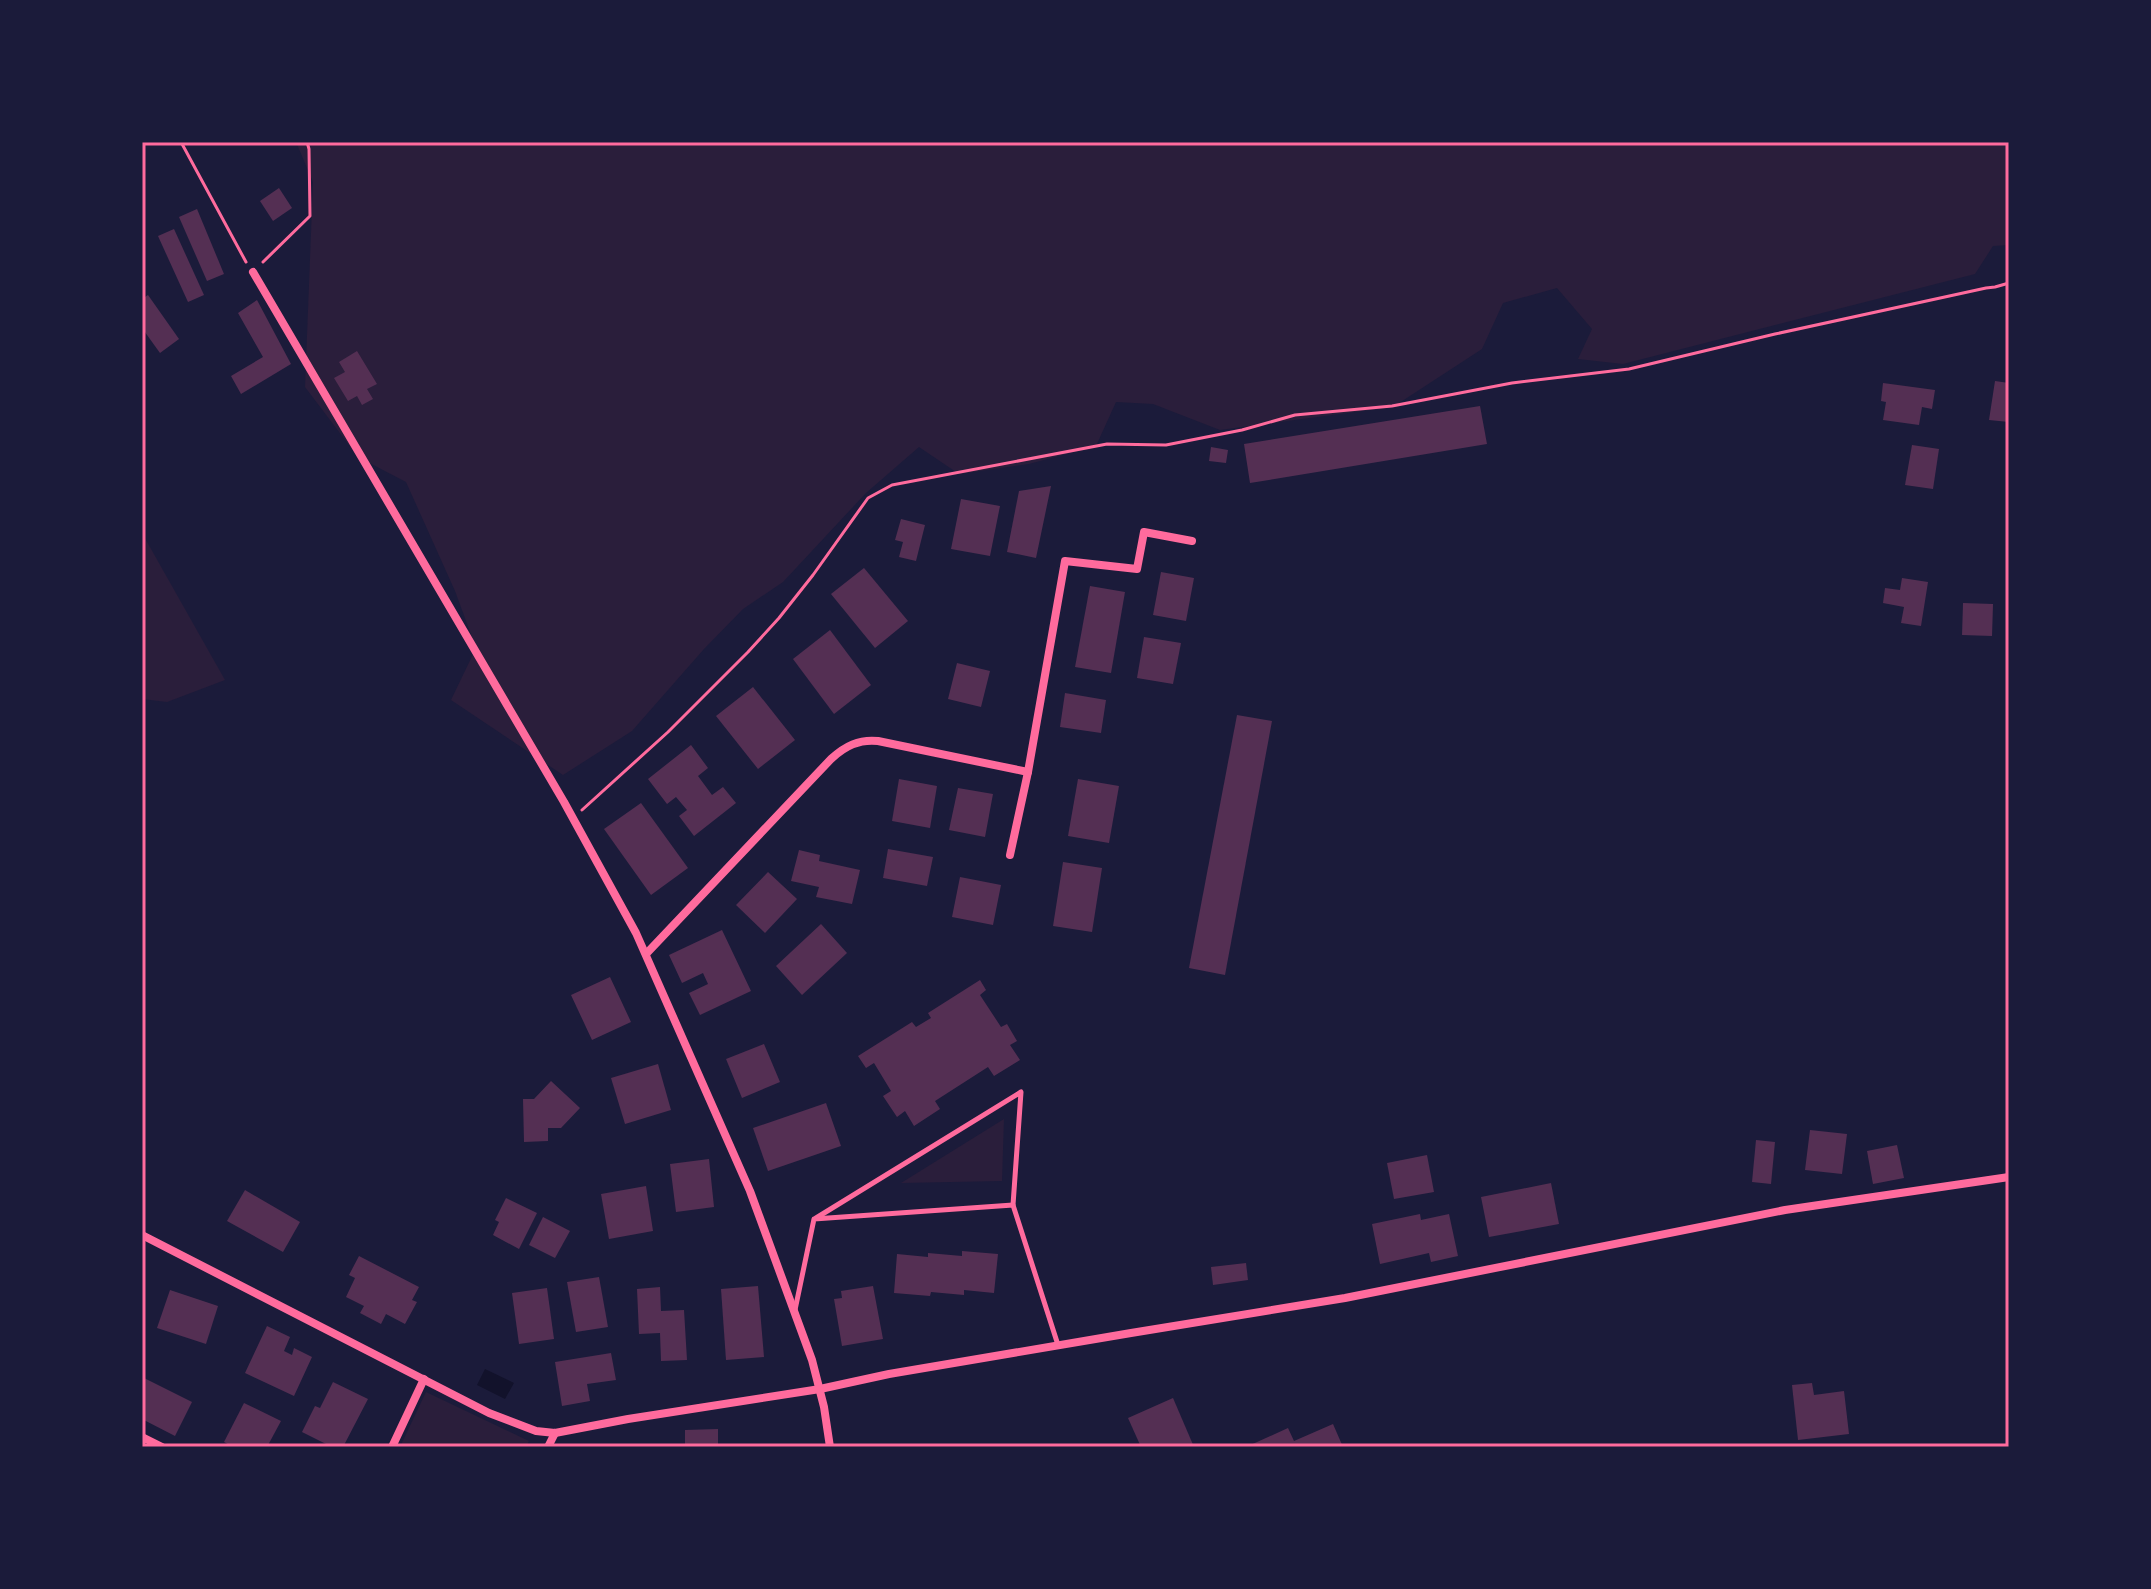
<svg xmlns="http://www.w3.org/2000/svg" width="2151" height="1589" font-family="'IBM Plex Sans',sans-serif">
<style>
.green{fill:#2a1e3b}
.water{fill:#12122b}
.building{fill:#542f53}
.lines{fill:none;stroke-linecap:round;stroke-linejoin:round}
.path{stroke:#ff6b9d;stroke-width:3}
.service{stroke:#ff6b9d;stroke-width:5}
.minor{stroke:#ff6b9d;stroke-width:8}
.neatline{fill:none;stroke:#ff6b9d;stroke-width:3}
</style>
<rect width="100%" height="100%" fill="#1b1b3a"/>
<g class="green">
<path d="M296,142h1713v103l-16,1 -18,28 -352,90 -45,-5 14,-30 -35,-41 -54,15 -21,46 -89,58 -173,23 -67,-26 -37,-2 -20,44 -67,18 -70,10 -40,-27 -53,46 -83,89 -40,27 -39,40 -72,82 -69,44 -112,-75 25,-52 -21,-57 -49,-109 -48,-25 -53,-70 8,-205z"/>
<path d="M142,533l83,147 -58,22 -25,-3z"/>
<path d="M1004,1119l-2,62 -101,2z"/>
<path d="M426,1392l103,49 -3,6h-126z"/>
</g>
<path class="water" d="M485,1369l29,14 -9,16 -28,-14z"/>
<g class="building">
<path d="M279,188l13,20 -19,13 -13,-20z"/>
<path d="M197,209l27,65 -17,7 -28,-64z"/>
<path d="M174,229l30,66 -16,7 -30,-66z"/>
<path d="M148,295l31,44 -19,14 -18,-25v-29z"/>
<path d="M257,300l34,64 -50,30 -10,-18 32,-19 -25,-44z"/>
<path d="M357,351l20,33 -10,5 6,10 -11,6 -5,-9 -9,5 -14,-23 11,-6 -6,-10z"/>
<path d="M1995,381l14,2v39l-20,-2z"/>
<path d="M1883,383l52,7 -3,19 -10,-2 -3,18 -36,-5 3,-18 -5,-1z"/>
<path d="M1480,406l7,38 -237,39 -6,-39z"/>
<path d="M1912,445l27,4 -6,40 -28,-4z"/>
<path d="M1211,447l17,3 -2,13 -17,-2z"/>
<path d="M1051,486l-15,72 -29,-6 12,-61z"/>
<path d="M961,499l39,7 -10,50 -39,-7z"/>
<path d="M901,519l24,6 -9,36 -17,-4 4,-15 -8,-2z"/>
<path d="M864,568l44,53 -33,27 -44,-54z"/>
<path d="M1161,572l33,6 -8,43 -33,-6z"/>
<path d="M1902,578l26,4 -7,44 -20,-3 3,-16 -21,-4 2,-15 15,2z"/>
<path d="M1090,586l35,6 -14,81 -36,-6z"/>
<path d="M1963,603l30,1 -1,32 -30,-1z"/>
<path d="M830,630l41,55 -37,29 -41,-55z"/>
<path d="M1144,637l37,6 -8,41 -36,-6z"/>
<path d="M957,663l33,8 -9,36 -33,-8z"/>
<path d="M753,687l42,53 -37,29 -42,-53z"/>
<path d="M1065,693l41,7 -5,33 -41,-6z"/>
<path d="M1237,715l35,6 -47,254 -36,-7z"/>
<path d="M691,745l17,23 -10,8 14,19 11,-8 13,16 -42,33 -15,-20 8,-6 -11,-13 -9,7 -19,-25z"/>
<path d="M899,779l38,7 -7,42 -38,-7z"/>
<path d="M1078,779l41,7 -10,57 -41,-7z"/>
<path d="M958,788l35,6 -8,43 -36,-7z"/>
<path d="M641,803l47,65 -37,27 -47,-66z"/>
<path d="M888,849l45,8 -6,29 -44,-8z"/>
<path d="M799,850l21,5 -1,6 41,9 -8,34 -36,-7 3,-10 -28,-6z"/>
<path d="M1063,862l39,6 -10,64 -39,-6z"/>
<path d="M768,872l29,27 -32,34 -29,-28z"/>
<path d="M960,877l41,8 -8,40 -41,-8z"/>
<path d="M821,924l26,29 -45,42 -26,-29z"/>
<path d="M722,930l29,61 -51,24 -11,-22 19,-9 -5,-11 -21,10 -13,-28z"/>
<path d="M610,977l21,45 -39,18 -21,-45z"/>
<path d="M980,980l6,10 -6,5 21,32 6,-3 10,17 -7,4 10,15 -26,16 -6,-9 -53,34 5,8 -26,17 -9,-15 -8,6 -14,-21 8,-5 -17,-28 -8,5 -8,-12 54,-34 4,5 15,-9 -3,-5z"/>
<path d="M764,1044l16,38 -38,16 -16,-39z"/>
<path d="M658,1064l13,46 -46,14 -14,-46z"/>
<path d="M551,1081l29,27 -19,20h-13v13l-24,1 -1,-43h11z"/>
<path d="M826,1103l15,43 -73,25 -15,-43z"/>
<path d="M1810,1130l37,4 -5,40 -37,-4z"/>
<path d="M1756,1140l19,2 -4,42 -19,-2z"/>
<path d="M1897,1145l7,33 -31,6 -6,-33z"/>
<path d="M1427,1155l7,37 -40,7 -7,-36z"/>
<path d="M709,1159l5,48 -38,5 -6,-48z"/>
<path d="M1551,1183l8,41 -70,13 -8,-40z"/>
<path d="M646,1186l7,45 -44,8 -8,-45z"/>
<path d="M245,1190l55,32 -17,30 -56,-31z"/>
<path d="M506,1198l31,15 -18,36 -26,-14 6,-13 -4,-2z"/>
<path d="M1420,1214l1,6 28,-6 9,42 -27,6 -2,-9 -49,11 -8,-40z"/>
<path d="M543,1217l27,14 -15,27 -26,-13z"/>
<path d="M962,1251l36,3 -4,39 -30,-3v5l-33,-3 -1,4 -36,-3 3,-39 31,3v-4l34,3z"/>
<path d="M359,1256l60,31 -7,13 5,2 -12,22 -19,-10 -5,10 -21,-11 4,-7 -18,-9 9,-19 -6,-3z"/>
<path d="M1246,1263l2,17 -35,5 -2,-18z"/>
<path d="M599,1277l9,50 -32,5 -9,-50z"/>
<path d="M758,1286l6,71 -38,3 -5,-71z"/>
<path d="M873,1286l10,53 -41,7 -8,-47 8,-1 -1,-7z"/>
<path d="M660,1287l1,24 23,-1 3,50 -26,1 -1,-28 -21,1 -2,-45z"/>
<path d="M547,1288l7,51 -35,5 -7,-51z"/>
<path d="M170,1290l48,16 -12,38 -49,-16z"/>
<path d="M267,1326l23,11 -6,14 8,4 2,-7 18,9 -18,39 -49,-23z"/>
<path d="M611,1353l5,27 -29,4 3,17 -28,5 -7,-44z"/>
<path d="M142,1377l50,25 -17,34 -33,-17z"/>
<path d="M333,1382l35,17 -25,48h-11l-30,-15 13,-26 5,2z"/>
<path d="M1812,1383l2,12 30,-4 5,43 -51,6 -6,-55z"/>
<path d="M1173,1398l21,49h-53l-13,-29z"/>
<path d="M244,1403l37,18 -14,26h-34l-9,-5z"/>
<path d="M1333,1424l10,23h-97l42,-19 6,13z"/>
<path d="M718,1429v18h-33v-17z"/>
</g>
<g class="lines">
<g class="path">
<path d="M181,142l65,120"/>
<path d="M263,262l47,-46 -1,-67 -2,-7"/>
<path d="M582,810l86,-78 80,-80 31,-34 34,-43 55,-77 24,-13 215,-41 59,1 76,-15 53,-15 97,-9 120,-23 117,-14 146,-35 211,-46 9,-1 14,-4"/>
</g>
<g class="service">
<path d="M816,1218l205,-126 -8,113"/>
<path d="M795,1310l19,-91 199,-14 45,140"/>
</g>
<g class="minor">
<path d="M253,272l311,530 72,131 114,258 62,169 12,47 6,40"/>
<path d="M1010,855l18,-83 37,-211 72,8 7,-37 48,9"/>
<path d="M646,954l185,-195c14,-13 28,-20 47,-18l150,31"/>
<path d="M142,1235l347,178 47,18 19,2 73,-14 192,-30 69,-15 242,-41 214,-35 440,-88 224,-33"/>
<path d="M142,1437l20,10"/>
<path d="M392,1447l32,-68"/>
<path d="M548,1447l7,-14"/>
</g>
</g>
<rect width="2151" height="1589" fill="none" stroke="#1b1b3a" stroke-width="288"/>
<rect x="144" y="144" width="1863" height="1301" class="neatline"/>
</svg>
